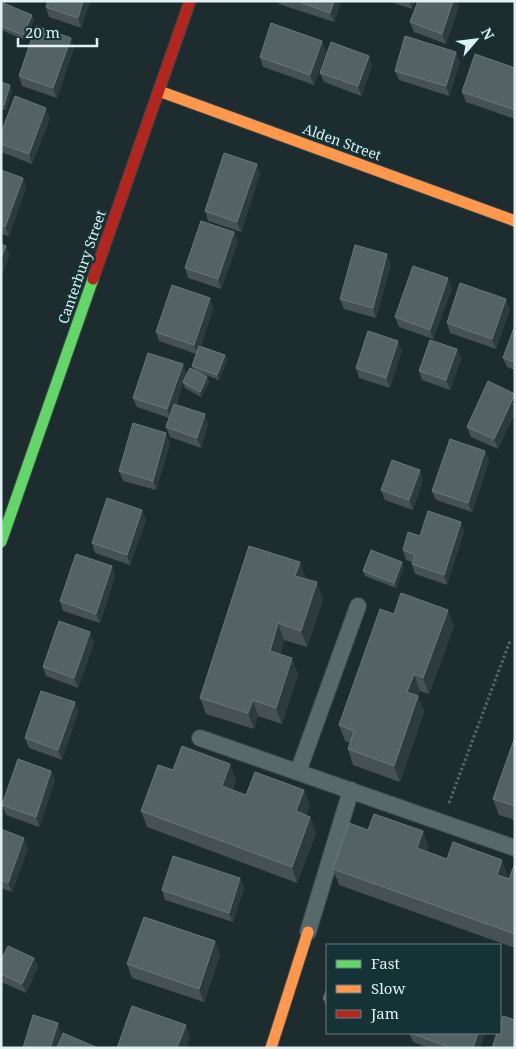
<svg xmlns="http://www.w3.org/2000/svg" width="516" height="1049" font-family="'Noto Serif',serif">
<style>
.lines{fill:none;stroke-linecap:round;stroke-linejoin:round}
.lane-casing{stroke:#3a4748;stroke-width:18}
.fast-casing{stroke:#3a4748;stroke-width:13}
.slow-casing{stroke:#3a4748;stroke-width:13}
.jam-casing{stroke:#3a4748;stroke-width:13}
.path{stroke:#586669;stroke-width:3;stroke-dasharray:2.5 2.5;stroke-linecap:butt}
.lane{stroke:#58696b;stroke-width:16}
.fast{stroke:#63d668;stroke-width:11}
.slow{stroke:#ff974d;stroke-width:11}
.jam{stroke:#b3261e;stroke-width:11}
.wall{fill:#455153}
.shaded-wall{fill:#2e3b3d}
.building{fill:#556264;stroke:#6b787b}
.labels{text-anchor:middle;stroke-width:5;stroke-linejoin:round;paint-order:stroke}
.street-label{font-size:14px;fill:#e0f0f3;stroke:#153236}
</style>
<rect width="100%" height="100%" fill="#1d2c2e"/>
<g class="lines">
<defs>
<g id="lane">
<path d="M200,738l315,110"/>
<path d="M298,772l60,-166"/>
<path d="M308,932l43,-142"/>
</g>
<path id="fast" d="M1,542l92,-263"/>
<g id="slow">
<path d="M159,91l356,130"/>
<path d="M271,1048l37,-116"/>
</g>
<path id="jam" d="M93,279l97,-278"/>
</defs>
<use href="#lane" class="lane-casing"/>
<use href="#fast" class="fast-casing"/>
<use href="#slow" class="slow-casing"/>
<use href="#jam" class="jam-casing"/>
<path class="path" d="M449,803l61,-162"/>
<use href="#lane" class="lane"/>
<use href="#fast" class="fast"/>
<use href="#slow" class="slow"/>
<use href="#jam" class="jam"/>
</g>
<g class="wall">
<path d="M48,1h42l-9,27 -32,-11 -3,-10z"/>
<path d="M278,1h63l-7,21 -55,-18z"/>
<path d="M388,1h27l-3,8z"/>
<path d="M1,6l33,14 -9,20 -24,-10z"/>
<path d="M459,6l-13,38 -32,-12 -4,-10z"/>
<path d="M71,38l3,10 -17,50 -35,-12 -3,-10z"/>
<path d="M326,51l-12,34 -51,-18 -3,-10z"/>
<path d="M369,56l3,10 -11,30 -37,-14 -4,-9z"/>
<path d="M460,62l-11,34 -50,-16 -4,-9z"/>
<path d="M515,68v51l-49,-17 -4,-10z"/>
<path d="M1,82l11,8 -6,20 -5,-1z"/>
<path d="M50,118l-18,46 -31,-12v-19z"/>
<path d="M1,170l25,17 -17,49 -8,-2z"/>
<path d="M260,174l-19,58 -33,-11 -3,-10z"/>
<path d="M234,232l4,10 -17,47 -33,-11 -3,-10z"/>
<path d="M391,264l-15,54 -32,-9 -4,-10z"/>
<path d="M452,288l-19,51 -34,-12 -4,-10z"/>
<path d="M210,298l3,10 -12,38 24,9 2,5 -8,20 -19,-7 7,4 2,5 -8,15 -16,-9 -2,-5 -7,22 32,19 -7,24 -31,-11 -4,-10 3,-9 -32,-11 -4,-9 50,-34 3,10 -2,5 10,-9 -2,-4 4,-12 -37,-13 -3,-9z"/>
<path d="M510,309l-14,40 -46,-16 -3,-10z"/>
<path d="M515,325v45l-8,-3 -4,-9z"/>
<path d="M457,349l4,10 -11,31 -28,-10 -3,-9z"/>
<path d="M402,350l-12,38 -31,-10 -3,-10z"/>
<path d="M515,394v18l-17,37 -27,-12 -4,-10z"/>
<path d="M170,443l-14,47 -33,-9 -4,-10z"/>
<path d="M485,451l4,10 -17,51 -36,-12 -4,-9z"/>
<path d="M423,479l-10,31 -28,-10 -4,-10z"/>
<path d="M142,510l4,10 -16,45 -35,-12 -3,-10z"/>
<path d="M464,531l-17,54 -32,-11 -3,-10v-2l-6,-2 -3,-10 17,-14z"/>
<path d="M112,566l3,10 -15,47 -37,-12 -3,-10z"/>
<path d="M404,567l-8,21 -31,-12 -2,-5z"/>
<path d="M305,579l18,20 -16,48 -23,-7 -4,14 18,20 -16,50 -24,-8 -4,13 -48,-15 -6,-16z"/>
<path d="M394,614l60,12 -25,68 -9,-3 -2,5 6,16 -24,70 -47,-17 -5,-16 2,-6 -5,-2 -6,-16z"/>
<path d="M94,642l-16,46 -32,-12 -3,-9z"/>
<path d="M75,702l3,10 -16,48 -33,-12 -4,-10z"/>
<path d="M515,737v83l-16,-5 -6,-16z"/>
<path d="M230,764l6,17 -3,9 13,5 58,-5 6,16 -4,9 4,2 6,16 -19,50 -150,-56 -6,-16 32,-41z"/>
<path d="M51,771l4,9 -16,47 -33,-12 -4,-10z"/>
<path d="M1,829l27,19 -16,44 -11,-4z"/>
<path d="M423,831l5,16 -1,4 20,8 61,17 -1,3h2l6,-16v85l-176,-63 -6,-16z"/>
<path d="M240,878l4,10 -11,34 -68,-22 -3,-10z"/>
<path d="M215,941l5,14 -16,47 -72,-24 -5,-14z"/>
<path d="M34,958l4,9 -12,26 -25,-11v-22z"/>
<path d="M327,988v21l-4,-10z"/>
<path d="M409,1033h76l-5,15h-51l-16,-6z"/>
</g>
<g class="shaded-wall">
<path d="M83,1h7l-9,27 -3,-10z"/>
<path d="M334,1h7l-7,21 -4,-9z"/>
<path d="M409,1h6l-3,8z"/>
<path d="M453,1h4l2,5 -13,38 -4,-10z"/>
<path d="M32,15l2,5 -9,20 -2,-5z"/>
<path d="M71,38l3,10 -17,50 -4,-10z"/>
<path d="M322,41l4,10 -12,34 -4,-10z"/>
<path d="M456,52l4,10 -11,34 -3,-10z"/>
<path d="M369,56l3,10 -11,30 -3,-10z"/>
<path d="M10,85l2,5 -6,20 -2,-5z"/>
<path d="M46,108l4,10 -18,46 -3,-10z"/>
<path d="M257,164l3,10 -19,58 -4,-10z"/>
<path d="M23,178l3,9 -17,49 -4,-9z"/>
<path d="M234,232l4,10 -17,47 -3,-10z"/>
<path d="M6,246l4,9 -9,22v-19z"/>
<path d="M387,254l4,10 -15,54 -3,-10z"/>
<path d="M448,278l4,10 -19,51 -3,-9z"/>
<path d="M210,298l3,10 -15,47 -4,-10z"/>
<path d="M506,299l4,10 -14,40 -4,-10z"/>
<path d="M398,341l4,9 -12,38 -4,-10z"/>
<path d="M457,349l4,10 -11,31 -4,-10z"/>
<path d="M225,355l2,5 -8,20 -2,-5z"/>
<path d="M183,364l3,10 -15,45 -4,-10z"/>
<path d="M207,377l2,5 -8,15 -1,-5z"/>
<path d="M515,394v18l-17,37 -4,-10z"/>
<path d="M205,414l3,10 -7,24 -4,-10z"/>
<path d="M166,433l4,10 -14,47 -3,-9z"/>
<path d="M485,451l4,10 -17,51 -4,-9z"/>
<path d="M420,470l3,9 -10,31 -4,-10z"/>
<path d="M142,510l4,10 -16,45 -3,-10z"/>
<path d="M461,522l3,9 -17,54 -3,-10z"/>
<path d="M300,562l6,17 -11,-3z"/>
<path d="M402,562l2,5 -8,21 -2,-5z"/>
<path d="M112,566l3,10 -15,47 -4,-9z"/>
<path d="M317,582l6,17 -16,48 -6,-16z"/>
<path d="M448,610l6,16 -25,68 -6,-16z"/>
<path d="M278,623l6,17 -8,27 -6,-16z"/>
<path d="M90,632l4,10 -16,46 -4,-10z"/>
<path d="M292,658l6,16 -16,50 -6,-16z"/>
<path d="M414,674l6,17 -7,17 -6,-16z"/>
<path d="M418,696l6,16 -24,70 -6,-16z"/>
<path d="M253,700l5,16 -4,13 -6,-16z"/>
<path d="M75,702l3,10 -16,48 -4,-10z"/>
<path d="M230,764l6,17 -8,21 -6,-16z"/>
<path d="M51,771l4,9 -16,47 -3,-10z"/>
<path d="M304,790l6,16 -8,22 -6,-17z"/>
<path d="M310,817l6,16 -19,50 -5,-16z"/>
<path d="M423,831l5,16 -6,17 -5,-16z"/>
<path d="M24,838l4,10 -16,44 -4,-9z"/>
<path d="M502,860l6,16 -5,15 -6,-16z"/>
<path d="M240,878l4,10 -11,34 -4,-9z"/>
<path d="M215,941l5,14 -16,47 -5,-13z"/>
<path d="M34,958l4,9 -12,26 -4,-9z"/>
<path d="M58,1023l3,10 -4,15h-7z"/>
<path d="M186,1025l4,13 -3,10h-10z"/>
<path d="M478,1033h7l-5,15h-7z"/>
</g>
<g class="building">
<path d="M48,1h35l-5,17 -32,-11z"/>
<path d="M297,1h37l-4,12z"/>
<path d="M418,1h35l-11,33 -32,-12z"/>
<path d="M3,3l29,12 -9,20 -22,-9v-20z"/>
<path d="M271,23l51,18 -12,34 -50,-18z"/>
<path d="M36,26l35,12 -18,50 -34,-12z"/>
<path d="M405,36l51,16 -10,34 -51,-15z"/>
<path d="M331,42l38,14 -11,30 -38,-13z"/>
<path d="M475,54l40,14v42l-53,-18z"/>
<path d="M1,82l9,3 -6,20 -3,-1z"/>
<path d="M15,96l31,12 -17,46 -28,-10v-11z"/>
<path d="M224,153l33,11 -20,58 -32,-11z"/>
<path d="M1,170l22,8 -18,49 -4,-2z"/>
<path d="M201,221l33,11 -16,47 -33,-11z"/>
<path d="M1,244l5,2 -5,12z"/>
<path d="M355,245l32,9 -14,54 -33,-9z"/>
<path d="M413,266l35,12 -18,52 -35,-13z"/>
<path d="M460,283l46,16 -14,40 -45,-16z"/>
<path d="M172,285l38,13 -16,47 -38,-13z"/>
<path d="M515,325v37l-12,-4z"/>
<path d="M368,331l30,10 -12,37 -30,-10z"/>
<path d="M430,340l27,9 -11,31 -27,-9z"/>
<path d="M199,346l26,9 -8,20 -25,-9z"/>
<path d="M148,353l35,11 -16,45 -34,-11z"/>
<path d="M190,368l17,9 -7,15 -17,-10z"/>
<path d="M488,381l27,13 -21,45 -27,-12z"/>
<path d="M174,404l31,10 -8,24 -31,-11z"/>
<path d="M133,423l33,10 -13,48 -34,-10z"/>
<path d="M450,439l35,12 -17,52 -36,-12z"/>
<path d="M392,460l28,10 -11,30 -28,-10z"/>
<path d="M107,498l35,12 -15,45 -35,-12z"/>
<path d="M428,511l33,11 -17,53 -32,-11 3,-9 -12,-5 5,-18 12,4z"/>
<path d="M249,546l51,16 -5,14 22,6 -16,49 -23,-8 -8,28 22,7 -16,50 -23,-8 -5,13 -48,-15z"/>
<path d="M371,550l31,12 -8,21 -31,-12z"/>
<path d="M76,554l36,12 -16,48 -36,-13z"/>
<path d="M401,593l47,17 -25,68 -9,-4 -7,18 11,4 -24,70 -46,-17 6,-18 -15,-6 41,-116 14,5z"/>
<path d="M59,621l31,11 -16,46 -31,-11z"/>
<path d="M41,691l34,11 -17,48 -33,-12z"/>
<path d="M515,737v69l-22,-7z"/>
<path d="M182,746l48,18 -8,22 24,9 9,-23 49,18 -8,21 14,6 -18,50 -151,-56 17,-46 15,5z"/>
<path d="M18,759l33,12 -15,46 -34,-12z"/>
<path d="M374,814l49,17 -6,17 30,11 6,-17 49,18 -5,15 12,4 6,-16v71l-182,-65 16,-46 19,7z"/>
<path d="M1,829l23,9 -16,45 -7,-3z"/>
<path d="M173,856l67,22 -11,35 -67,-23z"/>
<path d="M144,917l71,24 -16,48 -72,-25z"/>
<path d="M8,946l26,12 -12,26 -21,-10v-14z"/>
<path d="M327,988v12l-4,-1z"/>
<path d="M132,1006l54,19 -9,23h-60z"/>
<path d="M33,1015l25,8 -8,25h-27z"/>
<path d="M503,1016l12,4v28h-23l5,-15h3v-7z"/>
<path d="M63,1033l33,14v1h-39z"/>
<path d="M411,1033h67l-5,15h-22z"/>
</g>
<g class="labels">
<g class="street-label">
<text transform="translate(342 142) rotate(20)" y="5">Alden Street</text>
<text transform="translate(82 267) rotate(-71)" y="5">Canterbury Street</text>
</g>
</g>
<rect width="516" height="1049" fill="none" stroke="#e0f0f3" stroke-width="5"/>
<rect x="326" y="944" width="175" height="90" fill="#153236" stroke="#667e82"/>
<rect x="336" y="960" width="25" height="8" fill="#63d668" stroke="#667e82"/>
<text x="371" y="969" font-size="15" fill="#e0f0f3">Fast</text>
<rect x="336" y="985" width="25" height="8" fill="#ff974d" stroke="#667e82"/>
<text x="371" y="994" font-size="15" fill="#e0f0f3">Slow</text>
<rect x="336" y="1010" width="25" height="8" fill="#b3261e" stroke="#667e82"/>
<text x="371" y="1019" font-size="15" fill="#e0f0f3">Jam</text>
<g transform="translate(476 40) rotate(62)" stroke="#153236" stroke-width="4" paint-order="stroke">
<path d="M0-4L9 19L0 12L-9 19Z" fill="#e0f0f3"/>
<text y="-8" font-size="14" font-weight="bold" text-anchor="middle" fill="#e0f0f3">N</text>
</g>
<path d="M18 38v8h79v-8" fill="none" stroke="#e0f0f3" stroke-width="2.5"/>
<text x="25" y="38" font-size="15" fill="#e0f0f3" stroke="#153236" stroke-width="4" paint-order="stroke">20 m</text>
</svg>
